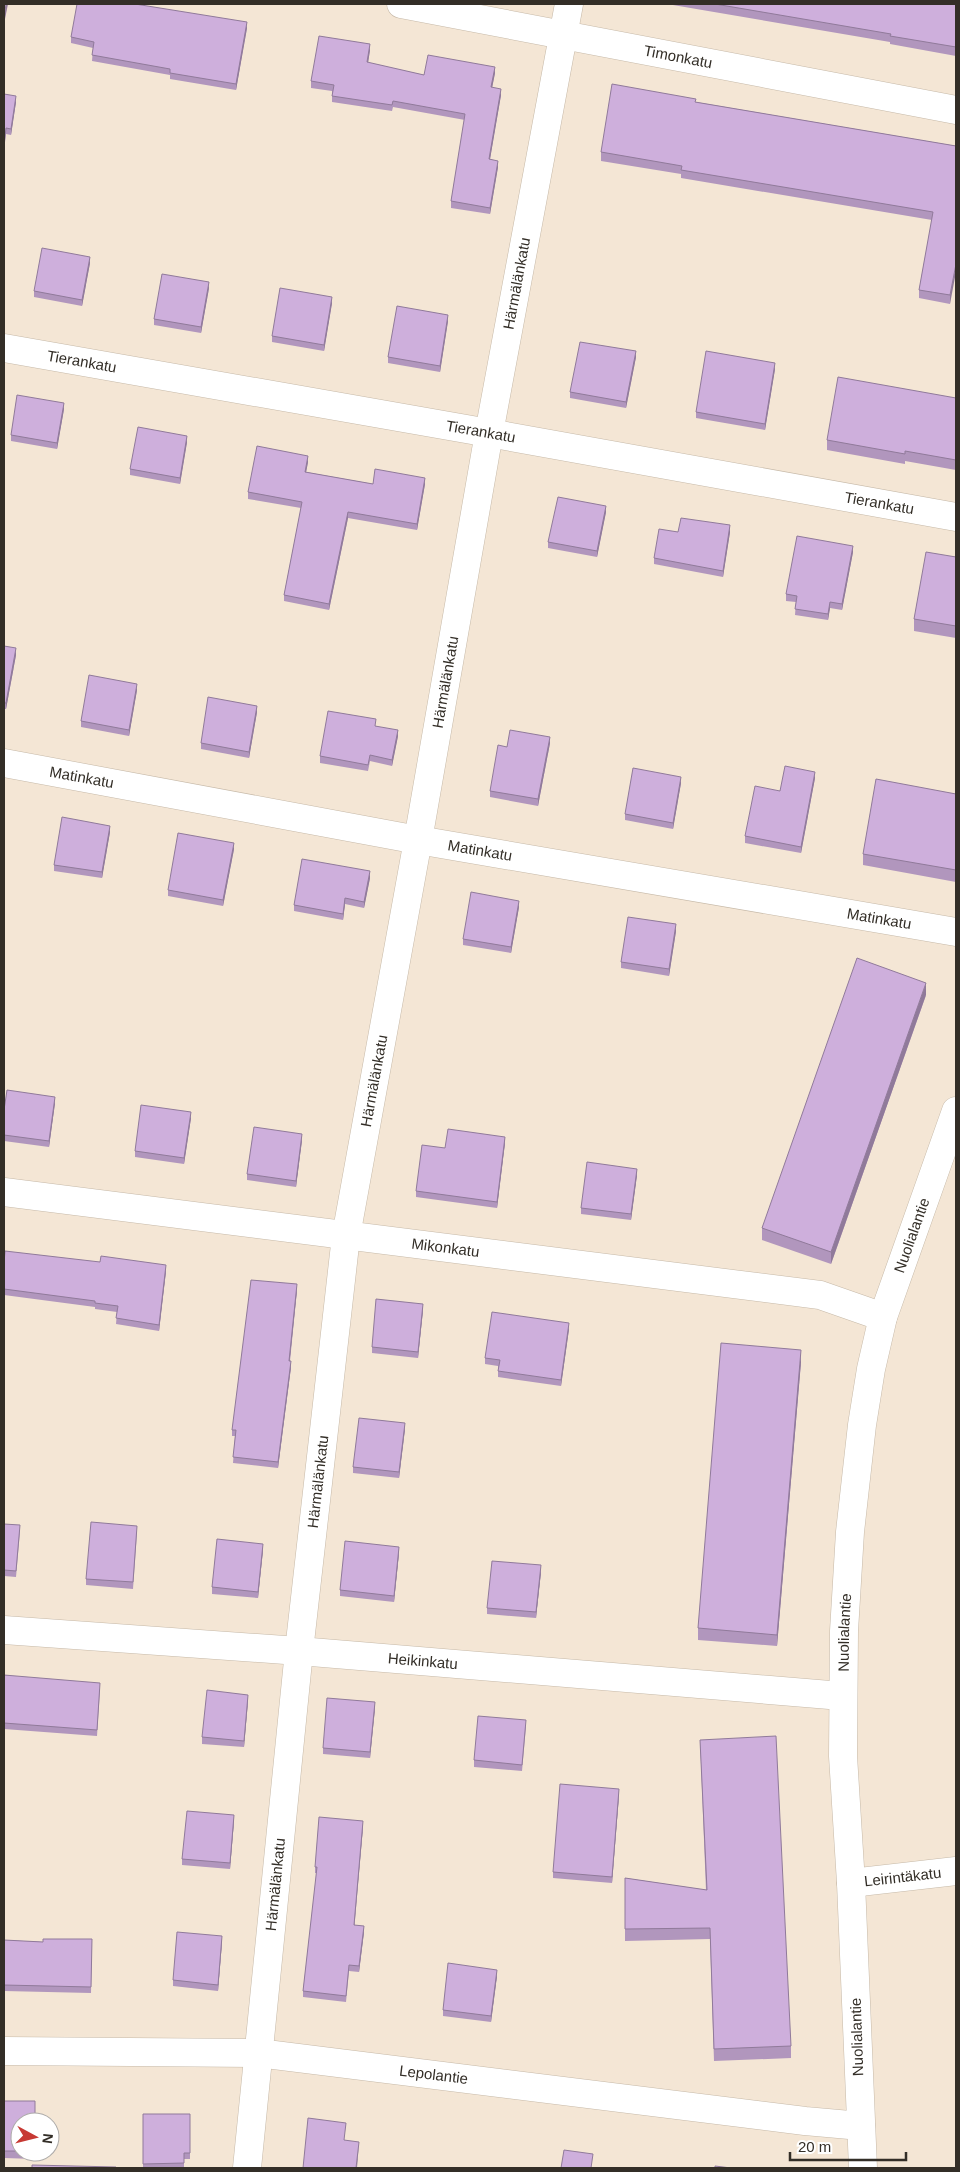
<svg xmlns="http://www.w3.org/2000/svg" width="960" height="2172" font-family="Helvetica,sans-serif">
<style>
.lines{fill:none;stroke-linecap:round;stroke-linejoin:round}
.minor-casing{stroke:#c6b9a8;stroke-width:29}
.tertiary-casing{stroke:#c6b9a8;stroke-width:29}
.minor{stroke:#fff;stroke-width:28}
.tertiary{stroke:#fff;stroke-width:28}
.wall{fill:#b196bd}
.shaded-wall{fill:#907a9a}
.building{fill:#ceafdc;stroke:#907a9a}
.labels{text-anchor:middle;stroke-width:4;stroke-linejoin:round;paint-order:stroke}
.street-label{font-size:15px;fill:#332e27;stroke:#fff}
</style>
<rect width="100%" height="100%" fill="#f4e6d5"/>
<g class="lines">
<defs>
<g id="minor">
<path id="s1" d="M401,4l555,106"/>
<path id="s2" d="M4,348l485,85 467,84"/>
<path id="s3" d="M4,763l414,77 538,92"/>
<path id="s4" d="M4,1192l816,103 63,22"/>
<path id="s5" d="M4,1630l295,21 543,45"/>
<path id="s6" d="M851,1883l105,-12"/>
<path id="s7" d="M4,2051l254,2 547,68 56,5"/>
<path id="s8" d="M247,2168l52,-517 47,-415 72,-396 71,-407 80,-429"/>
</g>
<g id="tertiary">
<path id="s9" d="M863,2168l-12,-285 -8,-127 1,-125 6,-99 12,-107 9,-56 12,-52 73,-206"/>
</g>
</defs>
<use href="#minor" class="minor-casing"/>
<use href="#tertiary" class="tertiary-casing"/>
<use href="#minor" class="minor"/>
<use href="#tertiary" class="tertiary"/>
</g>
<g class="wall">
<path d="M667,4h289v52l-66,-12v-2z"/>
<path d="M247,28l-11,62 -66,-11v-4l-78,-14 1,-13 -22,-5v-6z"/>
<path d="M370,50l-2,13 56,12 71,-2 -3,15 9,7 -11,64 8,8 -8,47 -39,-6v-7l14,-81 -72,-13 -1,4 -60,-9v-11l-21,-3v-7z"/>
<path d="M4,94l12,8 -5,33 -5,-1 -2,17z"/>
<path d="M696,102l260,44 -6,158 -31,-6v-8l13,-70 -251,-42v-4l-80,-13v-9z"/>
<path d="M90,263l-8,43 -48,-9v-6z"/>
<path d="M209,288l-8,45 -47,-8v-6z"/>
<path d="M332,303l-8,48 -52,-9v-6z"/>
<path d="M448,321l-8,51 -52,-9v-6z"/>
<path d="M636,357l-10,51 -56,-10v-6z"/>
<path d="M775,369l-10,61 -69,-12v-6z"/>
<path d="M956,398v72l-51,-9v3l-78,-14v-10z"/>
<path d="M64,409l-7,40 -46,-8v-6z"/>
<path d="M187,442l-7,42 -50,-9v-6z"/>
<path d="M308,462l-2,10 67,12h52l-8,46 -69,-12 -19,92 -45,-9v-6l17,-87 -53,-9v-7z"/>
<path d="M606,512l-9,45 -49,-9v-6z"/>
<path d="M678,532h52l-7,45 -69,-13v-6z"/>
<path d="M853,552l-11,58 -12,-2 -2,12 -33,-5 1,-13 -10,-1v-7z"/>
<path d="M956,557v81l-42,-7v-12z"/>
<path d="M4,646l12,9 -10,54h-2z"/>
<path d="M137,690l-8,46 -48,-9v-6z"/>
<path d="M257,712l-8,46 -48,-9v-6z"/>
<path d="M376,726l22,10 -6,30 -22,-5 -2,10 -48,-8v-7z"/>
<path d="M550,743l-12,63 -48,-9v-6l17,-44z"/>
<path d="M815,778l-14,75 -56,-10v-7l35,-45z"/>
<path d="M681,783l-8,46 -48,-9v-6z"/>
<path d="M956,794v88l-93,-17v-11z"/>
<path d="M110,832l-8,46 -48,-7v-6z"/>
<path d="M234,849l-11,57 -55,-10v-6z"/>
<path d="M370,878l-6,30 -19,-4 -2,16 -49,-9v-6z"/>
<path d="M519,907l-8,46 -48,-8v-6z"/>
<path d="M676,931l-7,45 -48,-8v-6z"/>
<path d="M926,995l-95,269 -69,-24v-12z"/>
<path d="M55,1103l-6,44 -45,-6v-31z"/>
<path d="M191,1118l-7,46 -49,-7v-6z"/>
<path d="M302,1140l-6,47 -49,-7v-6z"/>
<path d="M505,1143l-8,65 -81,-11v-6l29,-43z"/>
<path d="M637,1175l-6,45 -50,-6v-6z"/>
<path d="M4,1263l162,8 -7,60 -43,-7 1,-12 -22,-3v-2l-91,-12z"/>
<path d="M297,1290l-7,71 1,6 -13,101 -45,-5 2,-27h-3v-6z"/>
<path d="M423,1310l-5,48 -46,-5v-6z"/>
<path d="M569,1329l-8,57 -63,-9v-11l-13,-2v-6z"/>
<path d="M801,1362l-24,284 -79,-6v-12z"/>
<path d="M405,1429l-6,49 -46,-5v-6z"/>
<path d="M4,1524l16,7 -4,46 -12,-1z"/>
<path d="M137,1532l-4,57 -47,-4v-6z"/>
<path d="M263,1550l-5,48 -46,-4v-7z"/>
<path d="M399,1553l-5,49 -54,-6v-6z"/>
<path d="M541,1572l-5,46 -49,-4v-6z"/>
<path d="M4,1675l96,14 -3,47 -93,-7z"/>
<path d="M248,1701l-4,46 -42,-3v-7z"/>
<path d="M375,1708l-5,50 -47,-4v-6z"/>
<path d="M526,1726l-4,45 -48,-4v-7z"/>
<path d="M700,1740l91,306v12l-77,3 -4,-122 -85,2v-63l81,12z"/>
<path d="M619,1795l-7,88 -59,-5v-6z"/>
<path d="M234,1821l-4,48 -48,-4v-6z"/>
<path d="M363,1827l-9,98 10,7 -5,40 -10,-1 -3,31 -43,-5v-6l14,-118h-2v-6z"/>
<path d="M92,1939l-1,54 -87,-2v-51l39,2z"/>
<path d="M222,1942l-4,49 -45,-5v-6z"/>
<path d="M497,1976l-6,46 -48,-6v-6z"/>
<path d="M4,2101l16,21v30h15v7l-31,-1z"/>
<path d="M143,2114h47v45h-6v9h-41z"/>
</g>
<g class="shaded-wall">
<path d="M6,4h2l-4,20v-6z"/>
<path d="M247,22v6l-11,62v-6z"/>
<path d="M370,44v6l-3,19v-7z"/>
<path d="M495,67v6l-4,20v-6z"/>
<path d="M501,89v6l-12,70v-6z"/>
<path d="M16,96v6l-5,33v-6z"/>
<path d="M498,161v6l-8,47v-6z"/>
<path d="M90,257v6l-8,43v-6z"/>
<path d="M956,264v8l-6,32v-9z"/>
<path d="M209,282v6l-8,45v-6z"/>
<path d="M332,297v6l-8,48v-6z"/>
<path d="M448,315v6l-8,51v-6z"/>
<path d="M636,351v6l-10,51v-6z"/>
<path d="M775,363v6l-10,61v-6z"/>
<path d="M64,403v6l-7,40v-6z"/>
<path d="M187,436v6l-7,42v-6z"/>
<path d="M308,456v6l-3,16v-6z"/>
<path d="M425,478v6l-8,46v-6z"/>
<path d="M606,506v6l-9,45v-6z"/>
<path d="M348,512v6l-19,92v-6z"/>
<path d="M730,525v7l-7,45v-6z"/>
<path d="M853,546v6l-11,58v-6z"/>
<path d="M830,602v6l-2,12v-6z"/>
<path d="M16,648v7l-10,54v-6z"/>
<path d="M137,684v6l-8,46v-6z"/>
<path d="M257,706v6l-8,46v-6z"/>
<path d="M398,730v6l-6,30v-6z"/>
<path d="M550,737v6l-12,63v-7z"/>
<path d="M815,772v6l-14,75v-6z"/>
<path d="M681,777v6l-8,46v-6z"/>
<path d="M110,826v6l-8,46v-6z"/>
<path d="M234,843v6l-11,57v-6z"/>
<path d="M370,871v7l-6,30v-6z"/>
<path d="M345,898v6l-2,16v-6z"/>
<path d="M519,901v6l-8,46v-6z"/>
<path d="M676,924v7l-7,45v-7z"/>
<path d="M926,983v12l-95,269v-12z"/>
<path d="M55,1097v6l-6,44v-6z"/>
<path d="M191,1112v6l-7,46v-6z"/>
<path d="M302,1134v6l-6,47v-6z"/>
<path d="M505,1137v6l-8,65v-6z"/>
<path d="M637,1169v6l-6,45v-6z"/>
<path d="M166,1265v6l-7,60v-6z"/>
<path d="M297,1284v6l-8,77v-6z"/>
<path d="M423,1304v6l-5,48v-6z"/>
<path d="M569,1323v6l-8,57v-6z"/>
<path d="M801,1350v12l-24,284v-11z"/>
<path d="M291,1361v6l-13,101v-6z"/>
<path d="M405,1423v6l-6,49v-6z"/>
<path d="M263,1544v6l-5,48v-6z"/>
<path d="M399,1547v6l-5,49v-6z"/>
<path d="M541,1565v7l-5,46v-6z"/>
<path d="M248,1695v6l-4,46v-6z"/>
<path d="M375,1702v6l-5,50v-6z"/>
<path d="M619,1789v6l-7,88v-6z"/>
<path d="M234,1815v6l-4,48v-6z"/>
<path d="M363,1821v6l-9,104v-6z"/>
<path d="M364,1926v6l-5,40v-6z"/>
<path d="M222,1936v6l-4,49v-6z"/>
<path d="M497,1970v6l-6,46v-6z"/>
<path d="M359,2142l-2,26h-1z"/>
</g>
<g class="building">
<path d="M4,4h2l-2,14z"/>
<path d="M77,4h58l112,18 -11,62 -66,-11v-4l-78,-14 2,-13 -23,-5z"/>
<path d="M715,4h241v43l-66,-11 1,-2z"/>
<path d="M319,36l51,8 -3,18 57,13 4,-20 67,12 -4,20 10,2 -12,70 9,2 -8,47 -39,-7 14,-87 -72,-13 -1,4 -60,-9 2,-11 -23,-4z"/>
<path d="M612,84l84,15 -1,3 261,44v118l-6,31 -31,-5 14,-78 -252,-42 1,-4 -81,-14z"/>
<path d="M4,94l12,2 -5,33 -5,-1 -2,17z"/>
<path d="M42,248l48,9 -8,43 -48,-9z"/>
<path d="M162,274l47,8 -8,45 -47,-8z"/>
<path d="M280,288l52,9 -8,48 -52,-9z"/>
<path d="M397,306l51,9 -8,51 -52,-9z"/>
<path d="M580,342l56,9 -10,51 -56,-10z"/>
<path d="M706,351l69,12 -10,61 -69,-12z"/>
<path d="M838,377l118,21v62l-51,-9v3l-78,-14z"/>
<path d="M17,395l47,8 -7,40 -46,-8z"/>
<path d="M138,427l49,9 -7,42 -50,-9z"/>
<path d="M257,446l51,10 -3,16 68,12 2,-15 50,9 -8,46 -69,-12 -19,92 -45,-9 18,-93 -54,-10z"/>
<path d="M558,497l48,9 -9,45 -49,-9z"/>
<path d="M681,518l49,7 -7,46 -69,-13 5,-29 19,3z"/>
<path d="M797,536l56,10 -11,58 -12,-2 -2,12 -33,-5 2,-13 -11,-2z"/>
<path d="M926,552l30,5v69l-42,-7z"/>
<path d="M4,646l12,2 -10,55h-2z"/>
<path d="M89,675l48,9 -8,46 -48,-9z"/>
<path d="M208,697l49,9 -8,46 -48,-9z"/>
<path d="M328,711l48,8 -1,7 23,4 -6,30 -22,-5 -2,10 -48,-9z"/>
<path d="M510,730l40,7 -12,62 -48,-8 8,-46 9,2z"/>
<path d="M785,766l30,6 -14,75 -56,-11 10,-50 25,5z"/>
<path d="M633,768l48,9 -8,46 -48,-9z"/>
<path d="M876,779l80,15v76l-93,-16z"/>
<path d="M62,817l48,9 -8,46 -48,-7z"/>
<path d="M178,833l56,10 -11,57 -55,-10z"/>
<path d="M302,859l68,12 -6,31 -19,-4 -2,16 -49,-9z"/>
<path d="M471,892l48,9 -8,46 -48,-8z"/>
<path d="M628,917l48,7 -7,45 -48,-7z"/>
<path d="M857,958l69,25 -95,269 -69,-24z"/>
<path d="M7,1090l48,7 -6,44 -45,-6v-25z"/>
<path d="M141,1105l50,7 -7,46 -49,-7z"/>
<path d="M254,1127l48,7 -6,47 -49,-7z"/>
<path d="M448,1129l57,8 -8,65 -81,-11 6,-46 23,3z"/>
<path d="M587,1162l50,7 -6,45 -50,-6z"/>
<path d="M5,1251l95,11 1,-6 65,9 -7,60 -43,-7 2,-12 -23,-3v-2l-91,-12v-26z"/>
<path d="M251,1280l46,4 -8,77h2l-13,101 -45,-5 3,-27h-4z"/>
<path d="M376,1299l47,5 -5,48 -46,-5z"/>
<path d="M492,1312l77,11 -8,57 -63,-9 2,-11 -15,-2z"/>
<path d="M721,1343l80,7 -24,285 -79,-7z"/>
<path d="M359,1418l46,5 -6,49 -46,-5z"/>
<path d="M91,1522l46,4 -4,56 -47,-3z"/>
<path d="M4,1524l16,1 -4,46 -12,-1z"/>
<path d="M217,1539l46,5 -5,48 -46,-5z"/>
<path d="M345,1541l54,6 -5,49 -54,-6z"/>
<path d="M492,1561l49,4 -5,47 -49,-4z"/>
<path d="M4,1675l96,8 -3,47 -93,-7z"/>
<path d="M207,1690l41,5 -4,46 -42,-4z"/>
<path d="M327,1698l48,4 -5,50 -47,-4z"/>
<path d="M478,1716l48,4 -4,45 -48,-5z"/>
<path d="M776,1736l15,310 -77,3 -4,-121 -85,1v-51l82,12 -7,-150z"/>
<path d="M560,1784l59,5 -7,88 -59,-5z"/>
<path d="M187,1811l47,4 -4,48 -48,-4z"/>
<path d="M319,1817l44,4 -9,104 10,1 -5,40 -10,-1 -3,31 -43,-5 14,-124h-2z"/>
<path d="M177,1932l45,4 -4,49 -45,-5z"/>
<path d="M43,1939h49l-1,48 -87,-2v-45l39,2z"/>
<path d="M448,1963l49,7 -6,46 -48,-6z"/>
<path d="M4,2101h31v21h-15v29h-16z"/>
<path d="M143,2114h47v39h-6v10l-41,1z"/>
<path d="M308,2118l38,5 -2,17 15,2 -3,26h-53z"/>
<path d="M564,2150l29,4 -2,14h-30z"/>
<path d="M32,2165l84,2v1h-84z"/>
<path d="M715,2166l16,2h-16z"/>
</g>
<g class="labels">
<g class="street-label">
<text dy="5" stroke="none"><textPath href="#s1" startOffset="282">Timonkatu</textPath></text>
<text dy="5" stroke="none"><textPath href="#s8" startOffset="1905">Härmälänkatu</textPath></text>
<text dy="5" stroke="none"><textPath href="#s2" startOffset="79">Tierankatu</textPath></text>
<text dy="5" stroke="none"><textPath href="#s2" startOffset="484">Tierankatu</textPath></text>
<text dy="5" stroke="none"><textPath href="#s2" startOffset="889">Tierankatu</textPath></text>
<text dy="5" stroke="none"><textPath href="#s8" startOffset="1500">Härmälänkatu</textPath></text>
<text dy="5" stroke="none"><textPath href="#s3" startOffset="79">Matinkatu</textPath></text>
<text dy="5" stroke="none"><textPath href="#s3" startOffset="484">Matinkatu</textPath></text>
<text dy="5" stroke="none"><textPath href="#s3" startOffset="889">Matinkatu</textPath></text>
<text dy="5" stroke="none"><textPath href="#s8" startOffset="1095">Härmälänkatu</textPath></text>
<text dy="5" stroke="none"><textPath href="#s9" startOffset="941">Nuolialantie</textPath></text>
<text dy="5" stroke="none"><textPath href="#s4" startOffset="445">Mikonkatu</textPath></text>
<text dy="5" stroke="none"><textPath href="#s8" startOffset="690">Härmälänkatu</textPath></text>
<text dy="5" stroke="none"><textPath href="#s9" startOffset="536">Nuolialantie</textPath></text>
<text dy="5" stroke="none"><textPath href="#s5" startOffset="420">Heikinkatu</textPath></text>
<text dy="5" stroke="none"><textPath href="#s6" startOffset="52">Leirintäkatu</textPath></text>
<text dy="5" stroke="none"><textPath href="#s8" startOffset="285">Härmälänkatu</textPath></text>
<text transform="translate(857 2037) rotate(-92)" y="5">Nuolialantie</text>
<text dy="5" stroke="none"><textPath href="#s7" startOffset="431">Lepolantie</textPath></text>
</g>
</g>
<rect width="960" height="2172" fill="none" stroke="#332e27" stroke-width="10"/>
<g transform="translate(35 2137) rotate(97)"><circle r="24" fill="#ffffff" stroke="#adaba9"/>
<path d="M0-4L9 19L0 12L-9 19Z" fill="#c73933"/>
<text y="-8" font-size="14" font-weight="bold" text-anchor="middle" fill="#332e27">N</text>
</g>
<path d="M790 2152v8h116v-8" fill="none" stroke="#332e27" stroke-width="2.5"/>
<text x="798" y="2152" font-size="15" fill="#332e27" stroke="#ffffff" stroke-width="4" paint-order="stroke">20 m</text>
</svg>
